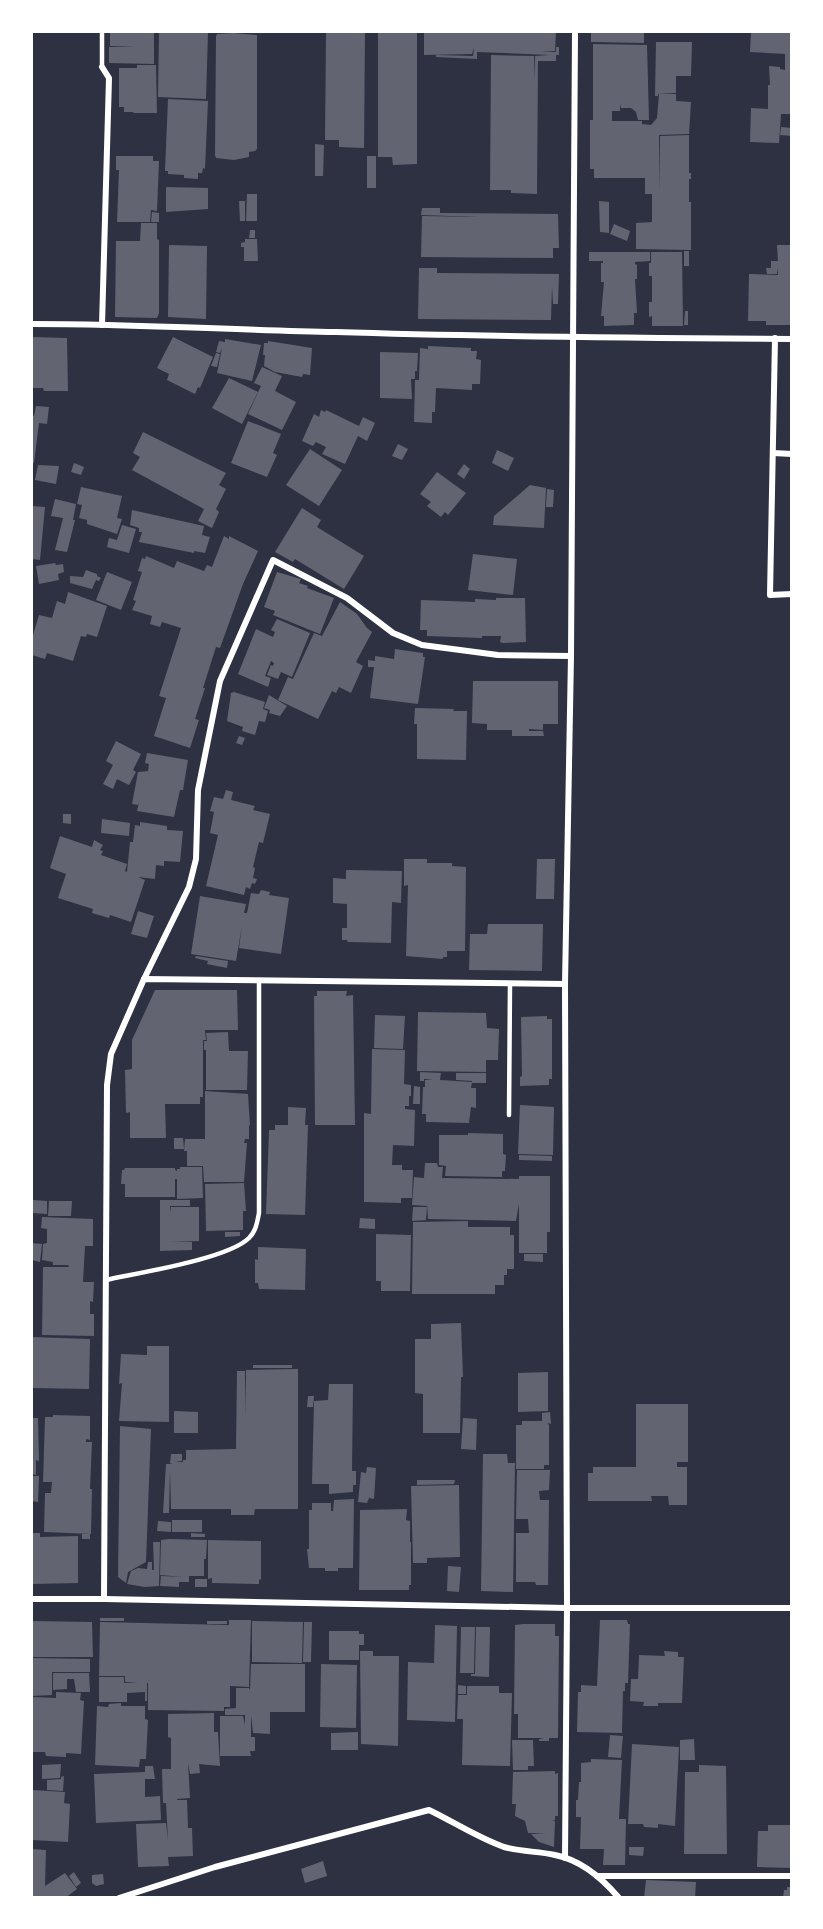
<svg xmlns="http://www.w3.org/2000/svg" width="823" height="1929" font-family="Figtree,sans-serif">
<style>
.building{fill:#626471}
.lines{fill:none;stroke-linecap:round;stroke-linejoin:round}
.service{stroke:#fff;stroke-width:4.5}
.minor{stroke:#fff;stroke-width:6}
</style>
<rect width="100%" height="100%" fill="#2d3142"/>
<g class="building">
<path d="M110,32h44v32l-45,-1v-16h26l-25,-1z"/>
<path d="M159,32h49l-2,67 -48,-2z"/>
<path d="M326,32h39l-1,116 -25,-1v-7h-14z"/>
<path d="M378,32h39v132l-24,1 -1,-8h-14z"/>
<path d="M424,32h132l-1,19 -15,1h16v-5h3v8h-3v6h-18l-1,133 -26,-1v-3h-21l1,-135 43,1 1,24v-24l15,-1 -73,-3v7l-41,-2v-2l37,1 1,-9 -2,7 -48,1z"/>
<path d="M591,32h53v11l-53,-1z"/>
<path d="M751,32h41v82h-11l-2,29 -29,-1 1,-34 17,1v-24h2l-1,-19 11,1v2l5,1v-16l-35,-2z"/>
<path d="M233,33l24,2v114l-2,2 -6,1v5l-15,3 -18,-2 -1,-3 1,-119 1,-2z"/>
<path d="M656,42h36l-1,34h-15v17l-18,1v2h-3z"/>
<path d="M593,44l54,1 2,75h-11l-2,-8 -5,-4h-10l-1,-4v7h-8v10h30v3l9,1 6,-7 2,-24h17v7l15,1 -2,32 -30,1 1,57v-56l29,-1v38h2v6h-2v23h2v48l-55,-1v-26l16,-1v-28h-7v-16h-51v-9h-4v-49h3z"/>
<path d="M137,65h19l1,48h-24l1,-1h-10v-5h-5v-39h18z"/>
<path d="M168,99l40,2 -3,68 -2,-1 -1,5h-4v6l-14,-1v-3l-16,-1v-3h-3z"/>
<path d="M781,127l11,1v8l-12,-1z"/>
<path d="M315,144l9,1 -1,31h-8z"/>
<path d="M116,156h37v5h6l-2,50 -6,-1 -1,12h-33l2,-52h-3z"/>
<rect x="367" y="156" width="9" height="32"/>
<path d="M166,187l42,1v21l-42,3z"/>
<path d="M247,194h10v27h-11z"/>
<path d="M239,201h6v20h-5z"/>
<path d="M599,201l10,1v31l-9,-1z"/>
<path d="M422,208h18v5l118,1 1,34h-6v10l-132,-1 1,-41 57,1 -58,-2z"/>
<path d="M152,212l7,1v9h-8z"/>
<path d="M141,223h16v16l2,1v73l-2,5 -42,-1 1,-76h24z"/>
<path d="M614,224l16,7 -3,10 -17,-7z"/>
<path d="M250,230h5v8h-6z"/>
<path d="M245,239h12l1,22h-14v-14h-3v-4l4,-1z"/>
<path d="M169,245l38,1 -1,73 -38,-2z"/>
<path d="M777,245h15v80h-26v-4h-18l1,-47 29,1v-7l-1,6h-10l-1,-6h5v-7h7z"/>
<rect x="684" y="251" width="5" height="15"/>
<path d="M589,252h61v9l-15,1v2l2,1v14h-2l2,34h-3v12l-30,1v-10h-3l3,-34h-3v-19h2v-2h-14z"/>
<path d="M651,252h31l1,74h-31v-10l-3,1v-15h3v-26h-3v-13h2z"/>
<path d="M419,268h18v5l122,1 -1,30h-5l-1,-18 -1,34 -133,-1z"/>
<path d="M685,311h3v14h-4z"/>
<path d="M32,337l35,1 1,53h-24l-1,-3h-11z"/>
<path d="M173,337l40,20 -13,31 -2,-1 -3,7 -28,-14 2,-6 -12,-6z"/>
<path d="M225,339l36,6 -9,36 -35,-8 5,-25 -2,5 -4,-1 3,-11 6,1z"/>
<path d="M268,341l44,7 -2,27 -7,-1 -1,3 -27,-5 -11,-6 1,-11h-2l1,-12h4z"/>
<path d="M428,346l43,2v3h6l-1,8 5,1 -1,24h-8v6l-36,-2 -1,24h-3v11l-18,-1 1,-42h4l1,-32 8,1z"/>
<path d="M380,352l38,1 -1,18h-2v8h-4l1,20 -32,-1z"/>
<path d="M216,353l4,1 -3,13 -6,-1z"/>
<path d="M262,367l20,9 -7,15 21,11 -14,28 -34,-16 13,-28 -7,-3z"/>
<path d="M229,378l29,14 -16,32 -30,-16z"/>
<path d="M36,406l13,1 -2,17 -8,-1 -5,40h-2v-48l2,1z"/>
<path d="M321,410l4,2 1,-2 33,16 4,-9 12,6 -8,18 -9,-5 -13,28 -23,-10 4,-7 -10,-5 -3,4 -11,-5 12,-27 5,3z"/>
<path d="M248,421l33,13 -8,19 4,2 -10,22 -36,-14z"/>
<path d="M143,432l83,41 -7,12 7,4 -10,20 3,3 -7,16 -14,-7 6,-12 -72,-39 8,-13 -7,-4z"/>
<path d="M398,444l10,5 -6,11 -10,-4z"/>
<path d="M310,449l32,21 -23,36 -33,-21z"/>
<path d="M497,450l17,8 -6,13 -16,-8z"/>
<path d="M74,463l10,4 -3,8 -10,-3z"/>
<path d="M464,464l6,5 -6,10 -7,-5z"/>
<path d="M38,465l21,1 -3,18 -21,-4z"/>
<path d="M437,472l29,21 -18,22 -3,-3 -4,5 -14,-11 4,-4 -11,-8z"/>
<path d="M530,485l16,3 -2,40 -51,-3 1,-9z"/>
<path d="M81,487l41,9 -5,22 5,1 -5,15 -30,-10v-4l-8,-2 3,-13 -5,-1z"/>
<path d="M547,489l7,1 -1,17h-7z"/>
<path d="M55,499l21,5 -3,16h2l-8,32 -12,-2 8,-32 -12,-2z"/>
<path d="M32,506l13,1 -5,53 -8,-1z"/>
<path d="M302,508l19,12 -4,7 47,29 -20,33 -49,-30 -2,3 -18,-10z"/>
<path d="M132,510l72,16 -2,9 8,2 -5,16 -11,-2v2l-55,-11 3,-10h-3v-4l-9,-3z"/>
<path d="M122,525l14,4 -7,24 -22,-6 2,-9 8,2z"/>
<path d="M224,536l5,3v-3l29,15 -15,33 -23,64 -4,-1 -13,41h2l-10,31 4,1 -9,28 -36,-12 12,-38 -7,-2 22,-68 -19,-6 -2,5 -10,-3 2,-8 -20,-6 4,-9 -3,-1 9,-28 -4,-1 4,-13 3,1 1,-3 28,12 3,-7 27,10 3,-6 5,2z"/>
<path d="M473,554l44,5 -4,36 -45,-5z"/>
<path d="M55,563l1,2 7,-1 1,8 -6,2 1,6 -20,4 -3,-18z"/>
<path d="M86,570l11,4v2l4,2 -2,3 -3,-1 -4,9 -22,-6v-7l13,1z"/>
<path d="M107,572l25,10 -11,28 -25,-10z"/>
<path d="M277,572l24,7 -2,4 9,3 -1,2 27,10 -14,36 -47,-19 2,-4 -11,-4z"/>
<path d="M68,592l39,14 -10,31 -10,-3 -1,3 -5,-1 -8,25 -26,-8 -2,6 -13,-4v-20h1l6,-20 13,3 5,-17 8,3z"/>
<path d="M496,598h29l1,44 -23,1 -3,-1 1,-6h-19v2l-55,-2v-6h-7l1,-30 54,2v-3l21,1z"/>
<path d="M340,602l17,12 10,14 5,4 -16,30 7,4 -12,27 -12,-6 -3,6 -4,-2 -14,28 -40,-19 10,-23 5,2 21,-46 8,3z"/>
<path d="M277,619l33,14 -18,44 -11,-5 -3,7 -11,-4 4,-10 2,1 1,-3 -3,-2 -6,15 6,2 -3,9 -30,-13 18,-45 17,8 2,-5 -4,-2z"/>
<path d="M395,649l28,4v4h2l-7,47 -48,-6 4,-31h-6v-7l7,1v-5l19,3z"/>
<path d="M473,681h85v43h-15v6l-14,-1v2h14l1,5h-32v-6h-25v-6l-15,-1z"/>
<path d="M234,692l31,10 -2,7 5,2 -3,11 -6,-1 -4,14 -13,-4 1,-4 -16,-6 4,-28z"/>
<path d="M269,695l18,11 -7,10 -11,-3 1,-3 -6,-2z"/>
<path d="M415,708l39,1 -1,2h14l-1,49 -49,-1v-35h-3z"/>
<path d="M239,736l6,2 -3,7 -6,-2z"/>
<path d="M116,741l25,13 -8,16 3,2 -7,13 -12,-6 -4,10 -10,-5 10,-19 -7,-4z"/>
<path d="M147,753l41,7 -5,30h-3l-6,27 -37,-6 2,-9 -1,3 -6,-1 6,-32 10,-1 1,-7 -4,-1z"/>
<path d="M226,790l7,2 -2,8 24,6 -2,4 17,4 -7,29 -4,-1 -6,25 2,1 -2,10 4,1 -2,5 -3,-1 -2,6 -4,-2 -2,8 -38,-9 12,-51 -8,-2 4,-21 -4,-1 4,-14 9,2z"/>
<path d="M63,814h8v10l-8,-1z"/>
<path d="M102,819l28,4 -1,13 -28,-3z"/>
<path d="M140,822l27,4v4l16,1 -3,31 -16,-1v5l-8,-1 -1,14 -17,-2 7,3 -14,42 -21,-7 -1,3 -17,-5 1,-4 -35,-11 8,-24 -16,-6 10,-32 32,11 2,-7 9,5 -3,5 3,1 -2,4 26,9 -2,7 2,1 3,-30h3l2,-17 5,1z"/>
<path d="M404,859h23v4h25v3l14,1 -1,84h-18v6h-4v2l-37,-3 2,-71 -4,1z"/>
<path d="M537,859h18l-1,40h-18z"/>
<path d="M346,870l56,1 -1,32 -9,-1 -1,41 -43,-1 -1,-2h-5v-12h5v-24l-14,-1v-25l13,1z"/>
<path d="M261,890l9,2 -1,3 20,3 -8,56 -42,-6 3,-22 -6,35 -45,-7 9,-58 46,8 -2,9h3l4,-20 8,1z"/>
<path d="M138,911l16,5 -7,22 -16,-4z"/>
<path d="M488,924h55l-1,47 -73,-1 1,-36h17z"/>
<path d="M196,956l32,5 -1,7 -20,-4 1,-3 -13,-3z"/>
<path d="M155,990h82l1,40h-33l1,10h-3v57h-3v7h-35l1,34h-36v-26l-4,1 -1,-43 7,-1v-29z"/>
<path d="M317,991h30l-1,5 7,-1 2,130h-40l-1,-129h3z"/>
<path d="M418,1012l68,1 1,15 12,1 -1,31h-12v12l-69,-1z"/>
<path d="M375,1015l30,1 -2,33 -29,-1z"/>
<path d="M547,1016v3h5v60h-3v6l-29,1v-9l2,-1 -1,-59z"/>
<path d="M228,1032l1,19h19l-1,39h-41v-40h-2v-9h3l-1,-8z"/>
<path d="M372,1049l33,1 -1,34 7,1v11h-2v10h-4v3l10,1 -1,36 -21,-1 -1,20h10v5h11l-1,28h-11v5l-37,-1v-89l7,1z"/>
<path d="M420,1072l21,1 -1,7 32,2 -1,6h5v20l-5,-1 -2,16 -43,-1v-8h-4l1,-27h2v-7l8,-1h-9v2h-4z"/>
<path d="M456,1073h30v10h-14v-2l-16,-1z"/>
<path d="M414,1086l6,1v17h-7z"/>
<path d="M205,1091l43,3 2,32 -1,-1v14h-4l-1,4h3l-3,39h-40l-1,-16h-16v-15h-3l1,-12h20z"/>
<path d="M520,1105l34,2 -1,48 -35,-1z"/>
<path d="M288,1107l18,1 -1,17h3l-3,90 -39,-1 3,-84h6v-5h13z"/>
<path d="M468,1133l35,1v20l3,1 -1,16h-3v6l-57,-1 1,-10 -7,-1v-30h29z"/>
<path d="M174,1138h9l1,11h-10z"/>
<path d="M519,1155l33,1v5l-33,-1z"/>
<path d="M425,1163h12l1,4h5l-1,11 77,1v-3h31v56h-3v21h-28v-49l-3,17 -88,-2 -1,-16v3l-15,-1 2,-28 10,1z"/>
<path d="M180,1167h22l1,31 -26,1v-20h-2v18h-50v-13h-4l1,-14h2l1,-2h50v2l2,1v-2h3z"/>
<path d="M244,1183l2,28h-3v19l-37,1 -1,-47z"/>
<path d="M33,1200l14,1v13l-15,-1z"/>
<path d="M160,1200h30v6h-20l1,7v-6h28v34l-28,1h21v8l-32,1z"/>
<path d="M49,1201h23l-1,15h-23z"/>
<path d="M413,1207h14l-1,13 -14,1z"/>
<path d="M42,1217l51,2v27h-8l-2,36h11l-1,20 -3,-1v13h4v22l-52,-1 1,-68h26l-1,-2h-15v-3l-11,-2 1,-16 4,-1v-14l-6,-1z"/>
<path d="M360,1218l15,1v10l-16,-1z"/>
<path d="M468,1221v6h42v8h4v34h-7v6h-3v10h-9v9h-83l1,-72z"/>
<path d="M225,1232h15v4l-15,1z"/>
<path d="M376,1234l35,1 -1,56h-29v-10h-5z"/>
<path d="M32,1243l10,1 -2,18 -8,-2z"/>
<path d="M258,1247l48,2 -1,41 -46,-1 -1,-6h-3v-24l3,1z"/>
<path d="M524,1254h19v8l-19,-1z"/>
<path d="M461,1323l2,54h-2l-1,56h-37v-39l-8,-1v-54h16v-15z"/>
<path d="M32,1337l58,2 -1,50 -57,-1z"/>
<path d="M147,1346h22v76l-50,-1 3,-38 -3,1 2,-30 26,1z"/>
<rect x="253" y="1365" width="39" height="3"/>
<path d="M298,1369v140h-43l-1,6h-23v-6h-60l-1,-39 -1,43h-6l3,-49h6l-2,-1 1,-9h11v7l-7,1h8v-2h3v-10l50,-1 1,-78h8l1,46v-47z"/>
<path d="M548,1372v39l-30,1v-39z"/>
<path d="M329,1384h24l-1,87h4v14h-3v7l-24,2v-10h-17l2,-83 14,-1z"/>
<path d="M308,1396h6l-1,11h-6z"/>
<path d="M636,1404h52v58h-11v5h10v38h-18l-1,-9h-17l1,5h-64v-28h5v-6h43z"/>
<path d="M174,1411l24,1v21h-24z"/>
<path d="M550,1412l1,12 -4,-1 2,2v40h-5v4h-28v-44h6v-4h20v-8z"/>
<path d="M53,1415l37,1v24l-4,-1v3h6l-2,47h2l-1,45 -47,-2 1,-39h6l1,-11h-9l2,-65h8z"/>
<path d="M32,1418h6l1,43 -3,-1v15l-4,-1z"/>
<path d="M463,1418l14,1 -1,31 -15,-1z"/>
<path d="M120,1426l31,3 -5,133 -18,10 -2,11 -8,-6z"/>
<path d="M483,1454h24l1,9h7l-2,129 -32,-1z"/>
<path d="M367,1467l9,1 -2,31 -5,-1 -2,5 -9,-1 3,-30 5,1z"/>
<path d="M517,1470h33l-1,20 -10,1 1,9h9l-1,85h-12l-1,-3h-19v-49h13l-1,-14h-12z"/>
<path d="M32,1476h7l-1,26 -6,-1z"/>
<path d="M417,1480h38l-1,4 -37,1z"/>
<path d="M459,1485l1,72 -33,1v5h-14l-2,-77z"/>
<path d="M354,1499l-1,69h-15v3h-13v-3h-16l-2,-19h2v-39h3v-7h19v8h2l1,-11z"/>
<path d="M407,1509l-1,11 4,1v21h1v43h-2v5h-50l1,-80z"/>
<rect x="172" y="1520" width="30" height="12"/>
<path d="M158,1521l13,1v10l-14,-1z"/>
<path d="M33,1533h7v4l38,-1v47l-46,1z"/>
<path d="M191,1533l14,1v3h-14z"/>
<rect x="82" y="1534" width="8" height="5"/>
<path d="M169,1539l38,1 -1,19h-2v17h-15v6h-10v5l-19,-1 1,-10 23,1 -24,-2 1,-35z"/>
<path d="M208,1540l53,1v39l-2,-1v5l-47,-1v-5l-4,1z"/>
<path d="M153,1542h7l-1,44 -14,1 -18,-3 4,-13 7,-3 9,1 1,-7h4v8h2z"/>
<path d="M448,1566l13,1 -2,25 -12,-1z"/>
<rect x="195" y="1579" width="12" height="8"/>
<rect x="100" y="1618" width="24" height="3"/>
<path d="M229,1620h22l-2,67 -19,-1v21h-6v4l-76,-1v-27h-1v18h-2v-9l-18,1v9h-28v-25h25v6h14l-13,-1v-6h-26l1,-54 129,3z"/>
<path d="M600,1620h27l1,4h2l-2,59h-3v8h-2l-1,42 -45,-1 1,-40h3v-7l16,1z"/>
<path d="M32,1621l60,1 1,35h-61z"/>
<rect x="207" y="1621" width="20" height="3"/>
<path d="M252,1621l51,1 -1,41 -50,-1z"/>
<path d="M304,1622h8l-1,40h-8z"/>
<path d="M523,1624h32v12h4l-1,102h-9v3h-10v-2l5,-1h-26v-24h-4l1,-89z"/>
<path d="M435,1625l22,1 -2,96 -48,-2 1,-58 26,1z"/>
<path d="M461,1627h14l-1,46h-14z"/>
<path d="M476,1627h14l-1,50 -18,-1v-2h4z"/>
<path d="M329,1631h30v3h5v11h-5v15h-30z"/>
<path d="M360,1651h13v5h26l-1,90 -37,-2z"/>
<path d="M664,1651l14,1v5h6l-2,46h-24v3h-15l1,-4 -14,-1 1,-22h7l1,-24 26,1z"/>
<path d="M32,1658l58,1v13h-38v23l-20,1z"/>
<path d="M251,1664h54v48h-35v22l-17,-1 -2,-18v22h4v14h-5l1,5h-31v-40h23l2,9v-10h-20v-6l11,-1v-20h13l1,2z"/>
<path d="M321,1664l36,1 -1,63 -36,-1z"/>
<path d="M53,1673h36l1,19h-14l-2,-13h-7v10l-14,1z"/>
<path d="M458,1685l8,1v8h-8z"/>
<path d="M467,1686h32v7h13l-2,73 -48,-1 1,-46h-6l1,-24h9z"/>
<path d="M56,1692l25,1 -1,7 4,1 -3,53 -15,-1v4l-20,-1 -1,-4h-13v-55l24,1z"/>
<path d="M121,1703v3h24v13l3,1 -2,39h-6l-1,8 -44,-2 2,-59 11,1 1,-3z"/>
<path d="M214,1713v19h4l2,34 -21,-2 1,9 -10,1 -2,-11 2,35 -13,1v1h10l1,28h4l1,28 -25,1 1,9 -31,1 -2,-43 30,-1 2,17 -2,-37h-3l-1,-34h9v-31l-3,-1v-23z"/>
<path d="M358,1732v18h-27v-17z"/>
<path d="M610,1735l13,1 -2,22 -13,-1z"/>
<path d="M694,1739l1,21h-15v-20z"/>
<path d="M512,1740h21l1,26h-6v4h-15z"/>
<path d="M632,1744l47,3 -4,79 -17,-2v4l-14,-1 -1,-3h-15z"/>
<path d="M591,1759l31,1 -3,59h7l-1,46h-22l1,-16h-24l1,-32h-5v-17h2l1,-18h2v-19l10,-1z"/>
<path d="M61,1764l-1,14 -18,1v-14z"/>
<path d="M699,1765l27,1 1,88h-43l1,-82h14z"/>
<path d="M145,1766h8l2,13h-10v18l15,-1 1,24 -65,3 -2,-49 51,-2z"/>
<path d="M555,1771v3l3,-1v43h-3v4h-3l3,1 -1,26 -15,-5 -8,-8 15,-1h-18l-3,-12 -10,-5 1,-12h-4l1,-32z"/>
<path d="M64,1776l-1,15 -16,-1v-10l14,-1v-2z"/>
<path d="M32,1790l33,2 -1,11 6,1 -2,38 -36,-2z"/>
<path d="M768,1825h24v43l-35,-1 1,-36h10z"/>
<path d="M629,1847h15l-1,9 -14,-1z"/>
<path d="M32,1849l14,1 -1,36 20,-13 12,16 -12,9h-33z"/>
<path d="M323,1861l4,15 -22,7 -4,-14z"/>
<path d="M74,1872l7,11 -5,4 -7,-11z"/>
<path d="M103,1874l1,10 -8,2 -4,-3v-8z"/>
<path d="M646,1880l50,2 -1,16h-51z"/>
<path d="M787,1887h5v11h-9l1,-8h3z"/>
</g>
<g class="lines">
<g class="service">
<path d="M102,32v35"/>
<path d="M509,1115l1,-131"/>
<path d="M106,1280c31,-7 122,-21 143,-42 7,-7 8,-15 10,-25v-233"/>
</g>
<g class="minor">
<path d="M32,324c101,0 203,6 304,8 152,5 304,6 456,7"/>
<path d="M102,325l7,-247 -7,-11"/>
<path d="M775,338l-5,257 22,-1"/>
<path d="M773,453l19,1"/>
<path d="M144,979l45,-92 7,-28 2,-69 22,-109 53,-121 74,38 46,35 29,12 76,10 73,1"/>
<path d="M32,1599h72l463,9h225"/>
<path d="M104,1599l3,-514 4,-31 33,-75 421,5"/>
<path d="M565,1858l2,-250 -2,-624 6,-328 4,-624"/>
<path d="M597,1876h195"/>
<path d="M119,1898l96,-31 214,-57c25,12 49,28 75,37 17,5 34,4 51,8 26,5 47,23 64,43"/>
</g>
</g>
<rect width="823" height="1929" fill="none" stroke="#ffffff" stroke-width="66"/>
</svg>
